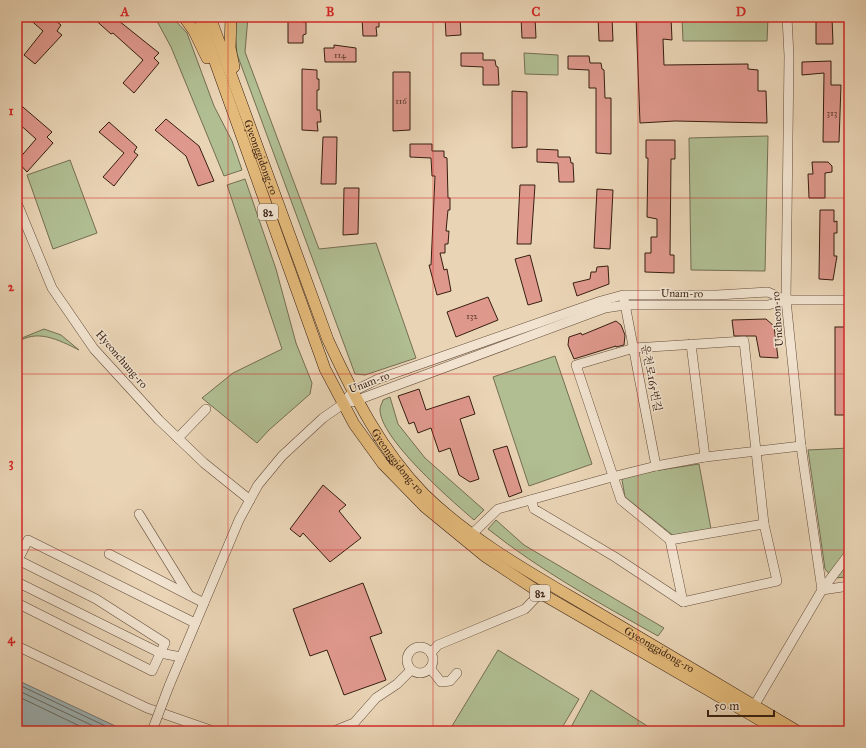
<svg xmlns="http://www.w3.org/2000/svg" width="866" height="748" font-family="'IM FELL Great Primer','Noto Serif KR',serif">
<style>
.green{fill:#b0be92;stroke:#746e52}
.water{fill:#9cb5b8;stroke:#747975}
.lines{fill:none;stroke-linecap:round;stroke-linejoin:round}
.shore{stroke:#6a6a64;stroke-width:1}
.building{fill:#de988c;stroke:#371e11}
.minor-casing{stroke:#644c3a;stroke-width:10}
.major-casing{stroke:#371e11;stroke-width:12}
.minor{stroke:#f1e3cf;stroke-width:9}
.major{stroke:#e4ba7a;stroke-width:11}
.minor-bridge-casing{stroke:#644c3a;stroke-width:10;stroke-linecap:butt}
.minor-bridge{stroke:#f1e3cf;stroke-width:9}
.grid{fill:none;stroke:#d62828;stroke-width:1;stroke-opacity:0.55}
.labels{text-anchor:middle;stroke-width:3;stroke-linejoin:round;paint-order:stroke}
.number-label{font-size:9px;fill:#613c30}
.shield{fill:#f1e3cf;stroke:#6f594a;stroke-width:1}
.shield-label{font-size:10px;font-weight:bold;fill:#371e11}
.street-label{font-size:11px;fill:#371e11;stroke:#f1e3cf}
.neatline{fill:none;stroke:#d62828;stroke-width:1.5}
.grid-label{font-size:13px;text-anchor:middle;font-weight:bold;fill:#d62828}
</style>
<rect width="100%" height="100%" fill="#e9d4b5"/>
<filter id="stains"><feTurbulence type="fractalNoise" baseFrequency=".005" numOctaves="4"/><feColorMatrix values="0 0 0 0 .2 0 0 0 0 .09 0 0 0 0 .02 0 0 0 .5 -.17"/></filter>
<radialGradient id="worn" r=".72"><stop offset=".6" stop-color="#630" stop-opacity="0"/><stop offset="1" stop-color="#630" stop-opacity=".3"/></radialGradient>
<g class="green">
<path d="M151,17h21l15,16 27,73 18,35 10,29 -18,6 -53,-129 -13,-24z"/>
<path d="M237,17h11l-3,35 74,197 57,-6 40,115 -51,17 -10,-1 -118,-320 -2,-24z"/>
<path d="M682,17h86l-1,24h-84z"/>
<path d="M524,53l34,2v20l-33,-1z"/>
<path d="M768,136l-3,135 -74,-1 -2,-132z"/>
<path d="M70,160l27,73 -44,16 -26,-74z"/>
<path d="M245,179l31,90 20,74 16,40 -2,11 -41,36 -12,13 -55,-45 31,-25 49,-24 -55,-164z"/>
<path d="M44,329l17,6 18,15c-20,-10 -43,-22 -62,-7v-3z"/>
<path d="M555,356l37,108 -63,22 -36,-109z"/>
<path d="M390,397l8,27 27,34 59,52 -10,10c-22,-19 -95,-82 -94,-111 0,-2 2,-6 3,-9z"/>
<path d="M849,448v129l-16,1 -8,-9 -17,-119z"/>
<path d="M699,464l12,65 -36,8 -50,-40 -3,-17 5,-5z"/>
<path d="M496,520l28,25 140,83 -6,8c-59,-33 -117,-65 -170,-107z"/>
<path d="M498,650l81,49 -19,32h-111z"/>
<path d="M591,690l64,41h-86z"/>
</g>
<path class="water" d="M17,680l109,51h-96l-13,-7z"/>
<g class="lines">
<g class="shore">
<path d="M17,684l99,47"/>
<path d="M17,690l87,41"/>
<path d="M17,696l73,35"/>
</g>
</g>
<g class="building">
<path d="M27,17h24l10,8 -4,6 5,4 -27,29 -11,-9 19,-24z"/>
<path d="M92,17h22l45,36 -5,5 5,5 -25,30 -11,-10 20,-23 -30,-27 -2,1z"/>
<path d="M288,17h15v5h3v12l-3,1v8h-15z"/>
<path d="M362,17h17v10h-3l1,9h-14z"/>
<path d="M445,17h15l1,18 -15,1z"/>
<path d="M521,17h14l1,21h-14z"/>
<path d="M598,17h14l1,24h-14z"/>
<path d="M636,17h35l1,23 -9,-1 1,26 84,-1v5l10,1v21h8l1,32 -92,-2 -35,2z"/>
<path d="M816,17h16l1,27h-17z"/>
<path d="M334,45l22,3v14h-31l-1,-14h10z"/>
<path d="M461,53h22v7h12l1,6 2,1 1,18h-16v-18l-22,-1z"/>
<path d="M568,56h21l1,7h11l1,6 2,1 1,28h6v56l-15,-1v-65h-7v-18l-21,-1z"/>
<path d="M831,61v24h10l-2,57h-16l1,-69 -22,2v-13z"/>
<path d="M302,69l15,1v9h2v11h-2v20h3l1,12h-4l1,9 -16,-1z"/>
<path d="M393,72h17v58l-17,1z"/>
<path d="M512,91l15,1v55l-15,1z"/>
<path d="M17,102l35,30 -5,5 6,6 -26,29 -10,-11 19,-22 -19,-17z"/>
<path d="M166,119l33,27 15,35 -16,5 -12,-30 -31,-26z"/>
<path d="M109,122l28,25 -3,5 4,3 -24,31 -11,-9 21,-24 -25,-21z"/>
<path d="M323,137h14l-1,47h-15z"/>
<path d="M646,140h29v19h-4l-1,96h4v18l-29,-1v-19h6v-16h6v-18l-10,-2 1,-59h-2z"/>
<path d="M410,144h22v7h12v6l3,1 1,40h2v12h-2l-2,21h3l-1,13h-3v9h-5l4,17 3,-1 4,22 -14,4 -8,-30h2l4,-89h-3l-1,-18 -21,-1z"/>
<path d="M537,149l21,1v7h12l1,6h2l1,19h-15l-1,-19 -21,-1z"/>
<path d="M812,162h16l4,4v6l-7,1v25h-16l-1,-24h5z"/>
<path d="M520,185h15l-4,59h-14z"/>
<path d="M344,188h15l-1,46 -15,1z"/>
<path d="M597,189l16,1 -3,59 -16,-1z"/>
<path d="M820,210h14v12l3,-1v12h-3v23h3l-4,24 -14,-1z"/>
<path d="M530,255l12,46 -14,4 -13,-46z"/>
<path d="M608,266l1,18 -32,12 -4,-13 17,-4 1,-7h5l1,-5z"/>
<path d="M488,297l10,23 -42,17 -9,-25z"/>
<path d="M766,319l8,7 4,32 -18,-1 -4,-21h-22l-2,-16z"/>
<path d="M616,321l5,4 4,10 -1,10 -8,2v-1l-42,13 -6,-14 1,-8 12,-4 1,2z"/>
<rect x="835" y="327" width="14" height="88"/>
<path d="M419,389l7,21 43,-14 6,18 -15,5 19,60 -9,3 -11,-7 -9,-27 -11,4 -8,-24 -13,5 -4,-11 -5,2 -11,-28z"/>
<path d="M507,446l15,46 -13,5 -16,-47z"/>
<path d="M323,485l23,20 -7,6 22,27 -31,24 -27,-29 -3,4 -10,-8z"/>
<path d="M363,583l19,50 -12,4 16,43 -42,15 -17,-45 -17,6 -17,-47z"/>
</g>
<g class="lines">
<defs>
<g id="minor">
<path d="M787,17l2,39 -3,244 15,146 21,144"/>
<path d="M17,203l35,85 42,61 65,71 45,43 46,37"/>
<path d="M624,299l32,167"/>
<path d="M744,341l20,183 -94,16 -49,-40 -45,-135 58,-17z"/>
<path d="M691,344l14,113"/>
<path d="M352,402l253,-94 20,-3h143l18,-5h63"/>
<path d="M178,438l28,-29"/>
<path d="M531,500l3,9 81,48 68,45 94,-21 -13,-57"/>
<path d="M139,514l50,81"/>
<path d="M473,533l25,-24 114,-32 44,-11 49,-9 96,-11"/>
<path d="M670,540l13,62"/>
<path d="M109,554l95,49"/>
<path d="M17,562l11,-22 167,83"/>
<path d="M17,582l143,71 21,4"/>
<path d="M822,590l27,-4"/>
<path d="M17,603l135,68 13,-28 -69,-44 -78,-39"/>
<path d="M17,646l130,62 66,23"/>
<circle cx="420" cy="660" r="13"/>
<path d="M431,653l7,-8 87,-36 24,-25"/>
<path d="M430,668l11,14 9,-1 7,-8"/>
<path d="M169,686l70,-166 19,-35 24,-29 41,-38 20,-14 9,-12 26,-13 223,-78 22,-6h94l51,-3 18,8"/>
<path d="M751,711l71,-121 27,-36"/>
<path d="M334,731l20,-8 22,-25 21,-14 14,-14"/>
</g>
<g id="major">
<path d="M184,17l10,14 13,27"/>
<path d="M199,17l126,352 29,55 29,40 42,43 61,50 56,37 237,137"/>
<path id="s1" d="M210,17l118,323c26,56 53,110 96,154 49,48 112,82 171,117 67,40 135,80 202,120"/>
<path d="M231,17l-1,31 4,19"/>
</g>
</defs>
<use href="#minor" class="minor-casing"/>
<use href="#major" class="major-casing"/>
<use href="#minor" class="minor"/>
<use href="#major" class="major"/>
<defs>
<path id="minor-bridge" d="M152,731l17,-45"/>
</defs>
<use href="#minor-bridge" class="minor-bridge-casing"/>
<use href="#minor-bridge" class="minor-bridge"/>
</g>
<path class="grid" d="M228,17v714M433,17v714M638,17v714M17,198h832M17,374h832M17,550h832"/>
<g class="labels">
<g class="number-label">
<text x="340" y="58">114</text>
<text x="401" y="104">116</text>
<text x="832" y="116">313</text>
<text x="472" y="319">132</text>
</g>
<g class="shield">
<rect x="258" y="204" width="20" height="16" rx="3"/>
<rect x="530" y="585" width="20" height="16" rx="3"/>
</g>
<g class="shield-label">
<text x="268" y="216">82</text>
<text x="540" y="597">82</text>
</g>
<g class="street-label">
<text dy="4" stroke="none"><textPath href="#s1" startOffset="149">Gyeonggidong-ro</textPath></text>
<text transform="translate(682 293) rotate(1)" y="4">Unam-ro</text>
<text transform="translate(777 319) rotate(-94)" y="4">Uncheon-ro</text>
<text transform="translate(122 359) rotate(49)" y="4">Hyeonchung-ro</text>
<text transform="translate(652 378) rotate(79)" y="4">운천로165번길</text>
<text transform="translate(369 382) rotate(-21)" y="4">Unam-ro</text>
<text dy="4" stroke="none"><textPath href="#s1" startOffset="484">Gyeonggidong-ro</textPath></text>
<text dy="4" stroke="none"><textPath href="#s1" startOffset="809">Gyeonggidong-ro</textPath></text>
</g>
</g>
<rect width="866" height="748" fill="none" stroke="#e9d4b5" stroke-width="44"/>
<path d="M708 710v6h66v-6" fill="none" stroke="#371e11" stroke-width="2"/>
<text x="714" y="710" font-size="12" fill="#371e11" stroke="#f1e3cf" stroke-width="3" paint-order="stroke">50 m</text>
<rect x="22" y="22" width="822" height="704" class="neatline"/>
<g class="grid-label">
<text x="125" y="16">A</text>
<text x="330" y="16">B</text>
<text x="536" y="16">C</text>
<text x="741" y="16">D</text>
<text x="11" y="115">1</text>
<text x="11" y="291">2</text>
<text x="11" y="467">3</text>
<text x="11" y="643">4</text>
</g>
<rect width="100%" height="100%" filter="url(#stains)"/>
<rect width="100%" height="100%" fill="url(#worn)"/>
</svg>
